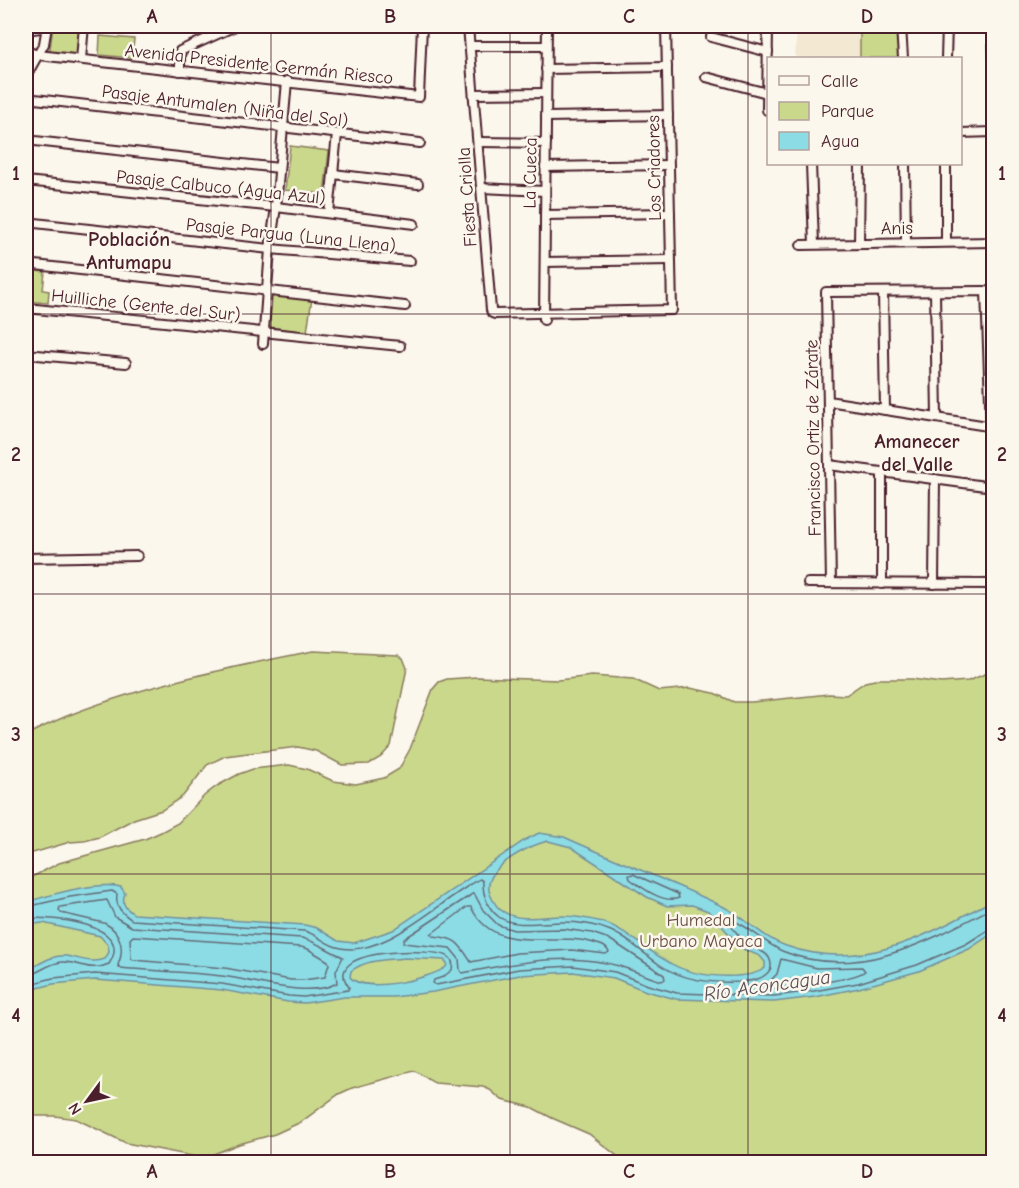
<svg xmlns="http://www.w3.org/2000/svg" width="1019" height="1188" font-family="'Comic Neue',sans-serif">
<style>
.built{fill:#f3e8d2}
.green{fill:#cad88c;stroke:#8a7c5c;stroke-width:1.5}
.water{fill:#8cdce6;stroke:#72909b;stroke-width:1.5;fill-rule:evenodd}
.lines{fill:none;stroke-linecap:round;stroke-linejoin:round}
.shore{stroke:#646b76;stroke-width:1.5}
.minor-casing{stroke:#4a1f2b;stroke-width:12}
.minor{stroke:#fbf7ec;stroke-width:8}
.grid{fill:none;stroke:#4a1f2b;stroke-width:1.5;stroke-opacity:0.55}
.labels{text-anchor:middle;stroke-width:5;stroke-linejoin:round;paint-order:stroke}
.street-label{font-size:18px;fill:#4a1f2b;stroke:#fbf7ec}
.park-label{font-size:18px;fill:#6a4d43;stroke:#fbf7ec}
.neighbourhood-label{font-size:20px;font-weight:bold;fill:#4a1f2b;stroke:#fbf7ec}
.water-label{font-size:20px;font-style:italic;fill:#5a4e5a;stroke:#fbf7ec}
.neatline{fill:none;stroke:#4a1f2b;stroke-width:2}
.grid-label{font-size:20px;text-anchor:middle;font-weight:bold;fill:#4a1f2b}
</style>
<rect width="100%" height="100%" fill="#fbf7ec"/>
<filter id="ink" filterUnits="userSpaceOnUse"><feTurbulence type="fractalNoise" baseFrequency=".0167" numOctaves="2"/><feDisplacementMap in="SourceGraphic" scale="12" xChannelSelector="R" yChannelSelector="G"/><feConvolveMatrix kernelMatrix="1 2 1 2 8 2 1 2 1" color-interpolation-filters="sRGB"/></filter>
<g filter="url(#ink)">
<path class="built" d="M797,26h63v32h-65z"/>
<g class="green">
<path d="M53,26l26,4 -3,27 -27,-1z"/>
<path d="M860,26h38l1,32h-39z"/>
<path d="M100,36l34,3 -2,19 -33,-3z"/>
<path d="M290,146l39,5 -5,43 -39,-4z"/>
<path d="M26,270l19,2 -2,18 6,1 -1,12 -22,-2z"/>
<path d="M271,293l41,5 -5,34 -38,-5z"/>
<path d="M313,651l85,4 5,3 4,10 -16,78 -10,11 -12,7 -27,1 -26,-14 -18,-4 -73,9 -18,9 -24,31 -21,14 -28,9 -34,18 -16,4 -14,1 -44,13v-120c15,-7 30,-15 46,-21 77,-30 160,-47 241,-63z"/>
<path d="M985,674l8,1v487h-368l-36,-28 -37,-16 -21,-11 -29,-7 -12,-10 -7,-3 -48,-4c-8,-3 -13,-10 -21,-12l-62,17 -13,6 -38,28 -26,12 -36,10 -28,11 -14,2 -71,-14 -50,-24 -21,-3h-29v-236l33,-17 86,-24 16,-7 17,-9 27,-28 12,-9 22,-12 14,-5 36,-4 18,4 26,12 23,3 28,-6 15,-9 11,-20 23,-60 6,-7 8,-3 30,-2 81,3 34,-4 41,3 26,12 31,-3 24,5 20,9h18l77,-8 17,1 19,-13 15,-3h32l29,4 27,-2z"/>
</g>
<path class="water" d="M539,833l25,4c53,24 108,45 160,70 22,11 39,31 62,39 78,27 141,-11 207,-46v33l-24,16 -50,22 -60,17 -44,9 -41,5 -98,-3 -30,-8 -32,-13 -41,-6 -53,3 -87,17 -39,5h-49l-40,6 -17,-1 -66,-12 -127,-10 -42,4 -27,7v-20c12,-6 26,-17 40,-15 14,2 25,8 39,3l4,-7 -1,-7 -8,-9 -57,-13 -17,2v-23c25,-7 70,-21 95,-15l4,6c-4,11 0,15 9,21l171,11 12,3 21,13 16,2 39,-13 132,-90zM548,841l23,6 76,50 20,9 25,-1 16,6 35,38 17,7 5,6v6c-9,7 -19,7 -30,8 -25,1 -49,-2 -70,-16 -21,-12 -39,-30 -62,-38 -13,-3 -28,-6 -41,-6 -17,0 -43,6 -58,-4 -7,-3 -11,-11 -14,-18 -3,-8 -1,-14 4,-21 10,-14 37,-28 54,-32zM405,958l39,2 3,3 -1,4c-16,12 -82,27 -96,10l1,-6c16,-12 35,-11 54,-13z"/>
<g class="lines">
<g class="shore">
<path d="M633,874l45,20 1,4c-16,6 -36,-10 -49,-19l-1,-4z"/>
<path d="M474,893l9,17 15,15 16,5 50,-1 28,4 17,6 55,36 1,4 -3,2c-15,-4 -29,-11 -43,-15 -52,-15 -106,-2 -157,7l-2,-3 -1,-11 -9,-11 -47,-5 1,-4z"/>
<path d="M107,900l8,17 17,10 170,11c15,4 27,13 41,19l-7,14 1,12c-29,16 -83,-3 -115,-7 -34,-4 -68,-5 -102,-8l-2,-3c7,-16 3,-34 -14,-42l-43,-10 -2,-3 1,-3z"/>
<path d="M26,907l44,-10 42,-6 5,3c-2,13 5,19 15,26l172,11c13,3 21,13 33,16 46,14 105,-49 143,-68l3,2c-1,13 5,28 16,36 16,11 44,5 63,5 16,0 35,3 49,9 18,8 33,23 49,34 24,16 51,18 79,17 12,-1 26,-2 32,-14 1,-18 -14,-16 -25,-25 -6,-5 -11,-13 -16,-18l2,-5c17,6 32,23 50,31 75,31 147,-10 212,-44"/>
<path d="M467,907h4c24,50 81,23 123,36 7,2 12,3 15,9l-3,2 -34,-4 -55,3 -46,9c-12,-19 -14,-24 -38,-26l-2,-2z"/>
<path d="M26,919c23,-3 110,4 83,45 -20,9 -30,-3 -47,-2 -14,1 -24,12 -36,14"/>
<path d="M133,936l168,11 7,2 20,12 1,3 -4,13 -22,3h-12l-66,-12 -92,-8 -2,-2 -1,-19z"/>
<path d="M781,959l36,9 45,-1 3,4c-11,9 -81,18 -97,17l-2,-3 11,-11z"/>
<path d="M26,985l27,-7 42,-4 127,10 67,12 15,1 44,-7 1,-3c-31,-41 90,-39 100,-30 4,3 4,7 3,13l-9,7 -9,3 -1,3 3,2 83,-16 54,-3 42,6 33,13 29,8 97,3 40,-5 44,-8 59,-18 49,-21 22,-14 6,-1"/>
</g>
<defs>
<g id="minor">
<path d="M468,26l23,284 1,3 3,1 177,-4 -6,-284"/>
<path d="M901,26l2,32"/>
<path d="M993,26l1,35"/>
<path d="M26,30l21,-3"/>
<path d="M711,37l57,15"/>
<path d="M470,46h76"/>
<path d="M26,51l12,4 381,42 3,-71"/>
<path d="M946,58l1,-32"/>
<path d="M81,59l3,-33"/>
<path d="M546,69l121,-2"/>
<path d="M180,71v-20l55,-25"/>
<path d="M26,76l18,-32 3,-18"/>
<path d="M706,77l61,16"/>
<path d="M474,94l72,-1"/>
<path d="M26,98l394,45"/>
<path d="M767,110l1,-84"/>
<path d="M546,117l122,-2"/>
<path d="M960,133l34,-1"/>
<path d="M26,140l253,28"/>
<path d="M479,142l67,1"/>
<path d="M811,164l3,80"/>
<path d="M905,164l1,79"/>
<path d="M545,167l124,-2"/>
<path d="M333,174l85,10"/>
<path d="M26,181l250,26 138,17"/>
<path d="M482,188l63,3"/>
<path d="M329,213l8,-79"/>
<path d="M545,215l125,-2"/>
<path d="M26,222l244,27 140,12"/>
<path d="M946,242v-78"/>
<path d="M859,244l1,-80"/>
<path d="M801,245l193,-3"/>
<path d="M545,262l125,-2"/>
<path d="M26,264l379,42"/>
<path d="M883,292l2,118"/>
<path d="M935,292l2,126"/>
<path d="M26,308l374,38"/>
<path d="M544,320l3,-294"/>
<path d="M263,344l7,-95 6,-42 11,-126"/>
<path d="M26,354l100,9"/>
<path d="M828,401l166,26"/>
<path d="M829,465l164,22"/>
<path d="M26,558l111,-2"/>
<path d="M808,583l186,1"/>
<path d="M831,583l-5,-291 160,-1 8,222"/>
<path d="M882,584v-112"/>
<path d="M934,584l1,-105"/>
</g>
</defs>
<use href="#minor" class="minor-casing"/>
<use href="#minor" class="minor"/>
</g>
</g>
<path class="grid" d="M271,26v1136M510,26v1136M748,26v1136M26,314h968M26,594h968M26,874h968"/>
<g class="labels">
<g class="street-label">
<text transform="translate(259 64) rotate(6)" y="6">Avenida Presidente Germán Riesco</text>
<text transform="translate(225 106) rotate(7)" y="6">Pasaje Antumalen (Niña del Sol)</text>
<text transform="translate(654 168) rotate(-91)" y="6">Los Criadores</text>
<text transform="translate(530 173) rotate(-89)" y="6">La Cueca</text>
<text transform="translate(221 187) rotate(6)" y="6">Pasaje Calbuco (Agua Azul)</text>
<text transform="translate(467 197) rotate(-94)" y="6">Fiesta Criolla</text>
<text transform="translate(897 228) rotate(-1)" y="6">Anis</text>
<text transform="translate(291 235) rotate(6)" y="6">Pasaje Pargua (Luna Llena)</text>
<text transform="translate(146 305) rotate(6)" y="6">Huilliche (Gente del Sur)</text>
<text transform="translate(813 438) rotate(-91)" y="6">Francisco Ortiz de Zárate</text>
</g>
<g class="park-label">
<text x="701" y="926">Humedal<tspan x="701" dy="21">Urbano Mayaca</tspan></text>
</g>
<g class="neighbourhood-label">
<text x="129" y="246">Población<tspan x="129" dy="23">Antumapu</tspan></text>
<text x="917" y="448">Amanecer<tspan x="917" dy="23">del Valle</tspan></text>
</g>
<g class="water-label">
<text transform="translate(767 985) rotate(-8)" y="7">Río Aconcagua</text>
</g>
</g>
<rect width="1019" height="1188" fill="none" stroke="#fbf7ec" stroke-width="66"/>
<rect x="767" y="57" width="195" height="108" fill="#fbf7ec" stroke="#b4a19f" stroke-width="1.5"/>
<rect x="779" y="76" width="30" height="9" fill="#fbf7ec" stroke="#b4a19f" stroke-width="1.5"/>
<text x="821" y="87" font-size="18" fill="#4a1f2b">Calle</text>
<rect x="779" y="102" width="30" height="18" fill="#cad88c" stroke="#b4a19f" stroke-width="1.5"/>
<text x="821" y="117" font-size="18" fill="#4a1f2b">Parque</text>
<rect x="779" y="132" width="30" height="18" fill="#8cdce6" stroke="#b4a19f" stroke-width="1.5"/>
<text x="821" y="147" font-size="18" fill="#4a1f2b">Agua</text>
<g transform="translate(87 1101) rotate(237)" stroke="#fbf7ec" stroke-width="4.5" paint-order="stroke">
<path d="M0-4.5L10 22L0 15L-10 22Z" fill="#4a1f2b"/>
<text y="-9" font-size="16" font-weight="bold" text-anchor="middle" fill="#4a1f2b">N</text>
</g>
<rect x="33" y="33" width="953" height="1122" class="neatline"/>
<g class="grid-label">
<text x="152" y="23">A</text>
<text x="390" y="23">B</text>
<text x="629" y="23">C</text>
<text x="867" y="23">D</text>
<text x="16" y="180">1</text>
<text x="1002" y="180">1</text>
<text x="16" y="461">2</text>
<text x="1002" y="461">2</text>
<text x="16" y="741">3</text>
<text x="1002" y="741">3</text>
<text x="16" y="1022">4</text>
<text x="1002" y="1022">4</text>
<text x="152" y="1178">A</text>
<text x="390" y="1178">B</text>
<text x="629" y="1178">C</text>
<text x="867" y="1178">D</text>
</g>
</svg>
